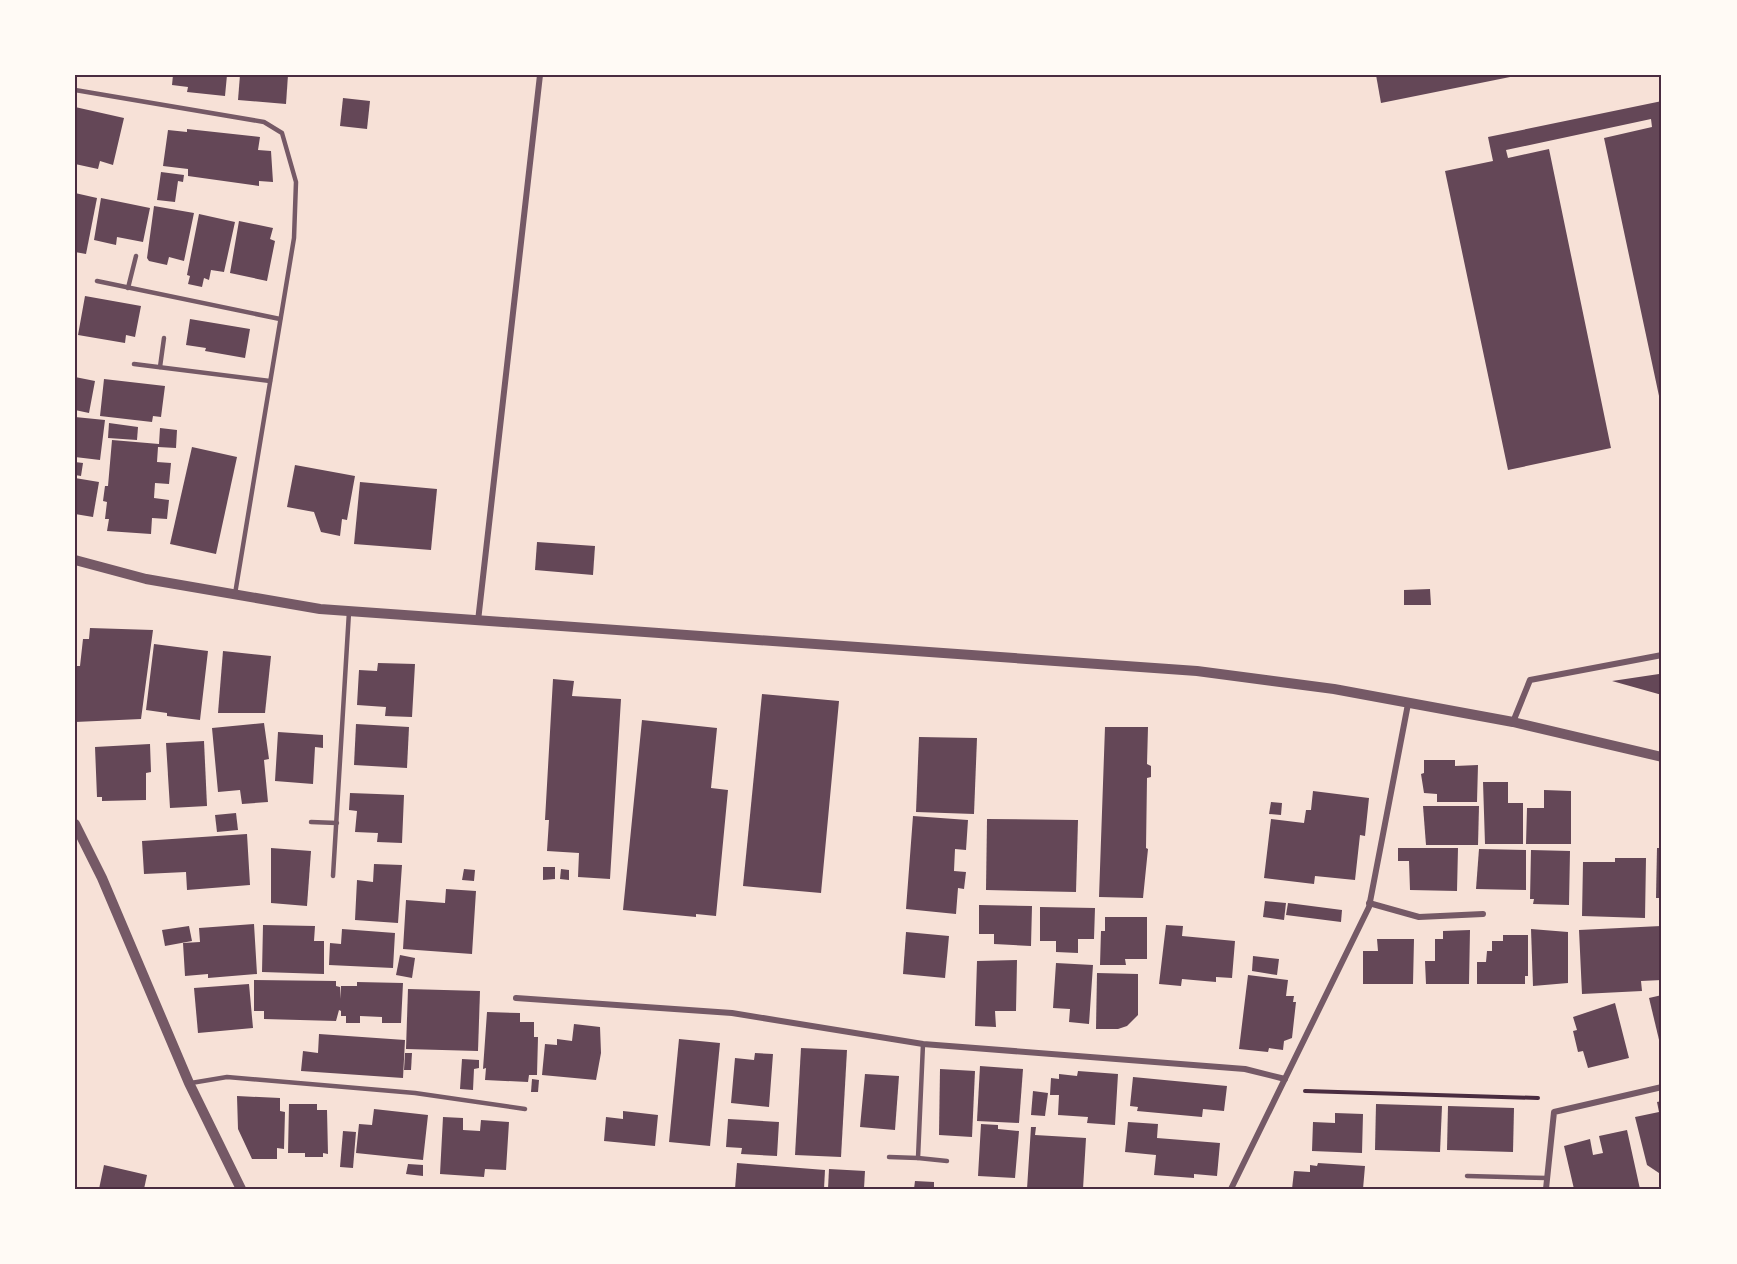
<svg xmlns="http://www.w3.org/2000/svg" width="1737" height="1264" font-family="'IBM Plex Sans',sans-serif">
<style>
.building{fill:#644757}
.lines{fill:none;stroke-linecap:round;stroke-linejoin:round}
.path{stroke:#4a2c40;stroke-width:4}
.service{stroke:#755966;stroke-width:4.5}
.minor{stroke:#755966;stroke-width:6}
.tertiary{stroke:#755966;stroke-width:10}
.neatline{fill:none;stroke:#4a2c40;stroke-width:2}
</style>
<rect width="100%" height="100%" fill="#f7e1d7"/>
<g class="building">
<path d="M173,75h54l-2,21 -38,-4 1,-5 -16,-2z"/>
<path d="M240,75h48l-2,29 -48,-4z"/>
<path d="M1376,75h139v1l-134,27z"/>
<path d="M343,98l27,3 -3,28 -27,-3z"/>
<path d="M1662,101v309l-58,-272 48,-11 -1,-8 -145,31 2,8 41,-9 62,299 -103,22 -63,-299 48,-10 -5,-24z"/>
<path d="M75,107l49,11 -11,47 -13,-4 -2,8 -23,-5z"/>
<path d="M187,129l73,8 -2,13 13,1 2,31 -14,-1v5l-71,-10v-7l-25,-3 5,-36 19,2z"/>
<path d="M161,172l23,3 -1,7 -5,-1 -3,21 -18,-2z"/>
<path d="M75,193l22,5 -11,56 -11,-2z"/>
<path d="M101,198l49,10 -7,34 -26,-5 -1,8 -22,-5z"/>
<path d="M154,206l40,7 -10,48 -15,-4 -2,8 -18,-4 -2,-3z"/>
<path d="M199,214l36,8 -11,50 -13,-2 -2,10 -5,-2 -2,9 -14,-3 2,-8 -3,-1z"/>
<path d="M239,221l34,7 -3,11 5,2 -8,40 -37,-8z"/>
<path d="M85,296l56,10 -6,31 -9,-2 -1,8 -47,-8z"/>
<path d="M190,319l60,10 -5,29 -40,-7 1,-3 -20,-3z"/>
<path d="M75,377l20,4 -6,32 -14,-3z"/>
<path d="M104,379l61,7 -4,31 -8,-1 -1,6 -52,-6z"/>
<path d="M75,417l30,3 -5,40 -25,-3z"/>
<path d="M109,423l29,4 -1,13 -29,-2z"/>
<path d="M160,428l17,2 -1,18 -18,-1 -1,15 14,1 -2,21 -14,-1 -1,15 15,2 -2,19 -15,-1 -1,16 -44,-3 2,-12h-4l2,-17 -4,-1 2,-15h3l4,-46 47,4z"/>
<path d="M192,447l45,10 -21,97 -46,-10z"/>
<path d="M75,462l8,1 -2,13 -6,-1z"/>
<path d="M295,465l60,11 -8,44 -5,-1 -2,17 -19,-4 -7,-20 -27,-5z"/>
<path d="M75,478l24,4 -6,35 -18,-3z"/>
<path d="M360,482l77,7 -6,61 -77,-6z"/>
<path d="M537,542l58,4 -2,29 -58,-5z"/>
<path d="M1430,589l1,16h-27v-15z"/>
<path d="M90,628l63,2 -12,89 -66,3v-56h5l3,-27h6z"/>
<path d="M154,644l54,7 -8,69 -33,-4v-3l-21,-3z"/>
<path d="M223,651l48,5 -6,57h-47z"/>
<path d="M378,663l37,1 -3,53 -27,-1 1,-9 -29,-2 2,-35 18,1z"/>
<path d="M1662,669v26l-50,-14 47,-7v-4z"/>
<path d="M553,679l21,2 -2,15 49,3 -11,180 -32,-2 1,-24 -32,-2 2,-31h-4z"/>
<path d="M762,694l77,7 -18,192 -78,-7z"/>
<path d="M642,720l75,8 -6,60 17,2 -12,126 -20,-2v3l-73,-7z"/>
<path d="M264,723l5,36 -5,1 4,42 -26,2 -2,-14 -22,2 -6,-64z"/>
<path d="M356,724l53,3 -2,41 -53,-3z"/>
<path d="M1105,727h43l-1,37 4,2v11l-4,1 -1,70 2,1 -5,49 -44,-1z"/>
<path d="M278,732l45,3v13l-8,-1 -2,37 -38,-3z"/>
<path d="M919,737l58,1 -3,76 -58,-2z"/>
<path d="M204,741l3,65 -37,2 -4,-65z"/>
<path d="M150,744l1,28 -5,1v27l-44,1v-4h-5l-2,-50z"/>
<path d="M1424,760h31v6l23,-1 -1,37h-40v-8l-13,-1 -3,-19 3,-1z"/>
<path d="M1483,782h25v21h15v41h-38z"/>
<path d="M1544,790l27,1v53h-45l1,-36h17z"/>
<path d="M1313,791l56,7 -4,38 -5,-1 -5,45 -40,-4 -1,8 -50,-6 7,-59 33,4 2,-13h5z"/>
<path d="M350,793l54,2 -2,48 -25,-1 1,-9 -23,-1 2,-21 -8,-1z"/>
<path d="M1271,802l11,1 -1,12 -12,-1z"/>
<path d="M1423,806h56l-1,39h-52z"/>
<path d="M236,813l2,17 -21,2 -2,-17z"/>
<path d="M913,816l55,4 -2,30 -11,-1 -1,22 12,1 -2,17 -6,-1 -2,26 -50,-5z"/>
<path d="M987,819l91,1 -2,72 -90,-2z"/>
<path d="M247,834l3,51 -63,5 -1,-18 -42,2 -2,-33z"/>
<path d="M271,848l40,3 -4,55 -36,-3z"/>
<path d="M1398,848h60l-1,43 -47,-1 -1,-29h-11z"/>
<path d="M1657,848h5v50h-6z"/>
<path d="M1479,849l47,1v40l-50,-1z"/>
<path d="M1531,850l39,1 -1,54 -36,-1 1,-5h-4z"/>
<path d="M1615,858h31l-1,60 -63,-2 1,-54h32z"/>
<path d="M374,864l28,1 -4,58 -43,-3 2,-40 16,2z"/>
<path d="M543,867h12v12l-12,1z"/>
<path d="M464,869l11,1 -1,11 -12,-1z"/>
<path d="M561,869l8,1v10l-9,-1z"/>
<path d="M446,889l30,2 -4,63 -69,-5 3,-49 39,3z"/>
<path d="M1265,901l21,2 -2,17 -21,-3z"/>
<path d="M1288,903l54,7 -1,12 -55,-7z"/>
<path d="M979,905l53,1 -1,40 -37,-2v-10h-15z"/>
<path d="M1040,907l55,1 -1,31h-16v14l-22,-1v-11h-16z"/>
<path d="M1105,917h42v42h-22l1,6h-26l1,-34h4z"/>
<path d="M254,924l3,50 -49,4v-4l-23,2 -2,-33 17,-1 -1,-14z"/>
<path d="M263,925l52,1 -1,15h10v33l-62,-2z"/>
<path d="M1166,925l17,1 -1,10 53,5 -3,37 -16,-1v5l-34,-3 -1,7 -22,-2z"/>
<path d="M189,926l3,15 -27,5 -3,-16z"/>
<path d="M1661,926l1,54 -21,1 1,10 -60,3 -3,-64z"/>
<path d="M342,929l53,4 -2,35 -64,-3 1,-22 11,1z"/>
<path d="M1531,929l37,3v51l-35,3z"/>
<path d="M1470,930l-1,54h-43l-1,-23h10v-22h8v-8z"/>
<path d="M906,932l43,4 -4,42 -42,-4z"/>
<path d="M1503,935h25v41h-3v8h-48v-22h9l1,-11h5v-10h11z"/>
<path d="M1377,939h37l-1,45h-50v-33h15z"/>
<path d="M400,955l15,3 -3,20 -16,-3z"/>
<path d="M1253,956l26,3 -2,16 -25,-4z"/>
<path d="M1017,960l-1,51h-21l1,16 -21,-1 2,-65z"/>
<path d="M1056,963l37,2 -4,59 -20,-2 1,-13 -17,-1z"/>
<path d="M1097,973l41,1v41l-11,11 -9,3h-22z"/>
<path d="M1248,975l40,5 -2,16h8l-1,6h3l-4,36 -8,3 -1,9 -14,-2 -1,4 -29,-3z"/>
<path d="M254,980l82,1v5l4,1v12l1,-13h16v-4l46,1 -2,40h-19v-6l-22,-1v7h-14v-7h-5v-5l-2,-1 -3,11 -72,-2v-8h-10z"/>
<path d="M249,984l4,44 -55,5 -4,-45z"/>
<path d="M408,989l72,2 -2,60 -72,-2z"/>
<path d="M1662,995v53h-1l-12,-50z"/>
<path d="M1615,1003l14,55 -41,10 -5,-17 -5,1 -5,-21 4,-1 -4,-13z"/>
<path d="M487,1012l33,1v9h14v15h4l-1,38h-8l-1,7 -43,-2 1,-12 -3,1z"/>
<path d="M574,1024l26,3 1,26 -5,27 -54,-5 3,-31 12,1v-6l15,2z"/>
<path d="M319,1034l86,6 -2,38 -102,-7 2,-20 15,2z"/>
<path d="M679,1039l41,4 -10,103 -41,-4z"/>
<path d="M801,1048l46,2 -6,107 -46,-2z"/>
<path d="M405,1053h7l-1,17h-7z"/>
<path d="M755,1053l18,1 -4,53 -38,-4 4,-45 19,2z"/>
<path d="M462,1059l17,1v8l-5,1 -1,21 -13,-1z"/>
<path d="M980,1066l43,3 -4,54 -42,-2z"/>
<path d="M940,1069l35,2 -3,66 -33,-2z"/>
<path d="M1078,1071l40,3 -3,51 -28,-2 1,-6 -30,-2 1,-20h-9l1,-17 8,1v-5l18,2z"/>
<path d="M865,1074l34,2 -4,54 -35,-3z"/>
<path d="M1133,1077l94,9 -3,25 -21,-2 -1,8 -65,-6 1,-4 -8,-1z"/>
<path d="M532,1079l7,1 -1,12h-7z"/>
<path d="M1033,1091l15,2 -3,23 -14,-1z"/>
<path d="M237,1096l43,2v13l5,1 -1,37 -7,-1v11h-25l-14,-30z"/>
<path d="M1662,1101v74l-15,-10 -12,-48 24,-5 -2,-10z"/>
<path d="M289,1104h28v6h10l1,44 -5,-1v4h-18v-4h-17z"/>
<path d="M1376,1104l66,2 -2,46 -65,-2z"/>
<path d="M1448,1106l66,2 -1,44 -66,-2z"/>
<path d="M374,1109l54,6 -5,45 -67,-7 3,-29 13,1z"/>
<path d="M623,1111l35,4 -3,31 -51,-5 2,-24 17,2z"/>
<path d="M1335,1113l28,1 -1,39 -50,-2 1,-29 22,1z"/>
<path d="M443,1117l20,1v12l17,1 1,-11 28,2 -3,48 -21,-1 -1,8 -44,-3z"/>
<path d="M728,1119l51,3 -2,34 -36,-2 1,-6 -16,-1z"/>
<path d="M1128,1122l30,2 -1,14 63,5 -3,33 -23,-2v4l-40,-3 2,-20 -31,-3z"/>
<path d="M981,1124l17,1v4l21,2 -4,47 -37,-2z"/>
<path d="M1031,1127h5l-1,8 51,3 -3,51h-56z"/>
<path d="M1627,1130l13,59h-66l-10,-43 26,-7 3,16 10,-2 -4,-17z"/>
<path d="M343,1131l13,1 -3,36 -13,-1z"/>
<path d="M737,1163l88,7 -1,19h-89z"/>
<path d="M1318,1163l47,3 -2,23h-71l2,-18 16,1v-7l7,1z"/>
<path d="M408,1164l15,1v11l-17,-2z"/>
<path d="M104,1165l43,10 -3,14h-45z"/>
<path d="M829,1169l36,2 -1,17 -36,1z"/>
<path d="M915,1181l19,1v7h-20z"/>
</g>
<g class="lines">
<path class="path" d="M1305,1091l233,7"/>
<g class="service">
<path d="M75,90l189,32 18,11 14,49 -2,56 -59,356"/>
<path d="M97,281l183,38"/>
<path d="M128,288l8,-32"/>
<path d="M134,364l136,17"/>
<path d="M160,367l4,-29"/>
<path d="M311,822l26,1"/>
<path d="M333,876l16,-264"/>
<path d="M923,1044l-5,114 29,3"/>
<path d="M191,1083l36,-6 188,16 110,16"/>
<path d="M889,1157l29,1"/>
<path d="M1467,1176l80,2"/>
</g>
<g class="minor">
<path d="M478,621l62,-546"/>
<path d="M1513,722l17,-42 132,-25"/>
<path d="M1369,903l50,14 64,-3"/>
<path d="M516,998l216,15 191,31 322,25 40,10"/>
<path d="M1231,1189l138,-282 39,-203"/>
<path d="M1546,1189l8,-77 108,-25"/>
</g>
<g class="tertiary">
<path d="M75,560l71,19 174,30 877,62 137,18 179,33 149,35"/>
<path d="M75,824l27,54 87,205 52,106"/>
</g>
</g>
<rect width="1737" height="1264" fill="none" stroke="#fffaf5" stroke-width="153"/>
<rect x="76" y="76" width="1584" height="1112" class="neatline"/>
</svg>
